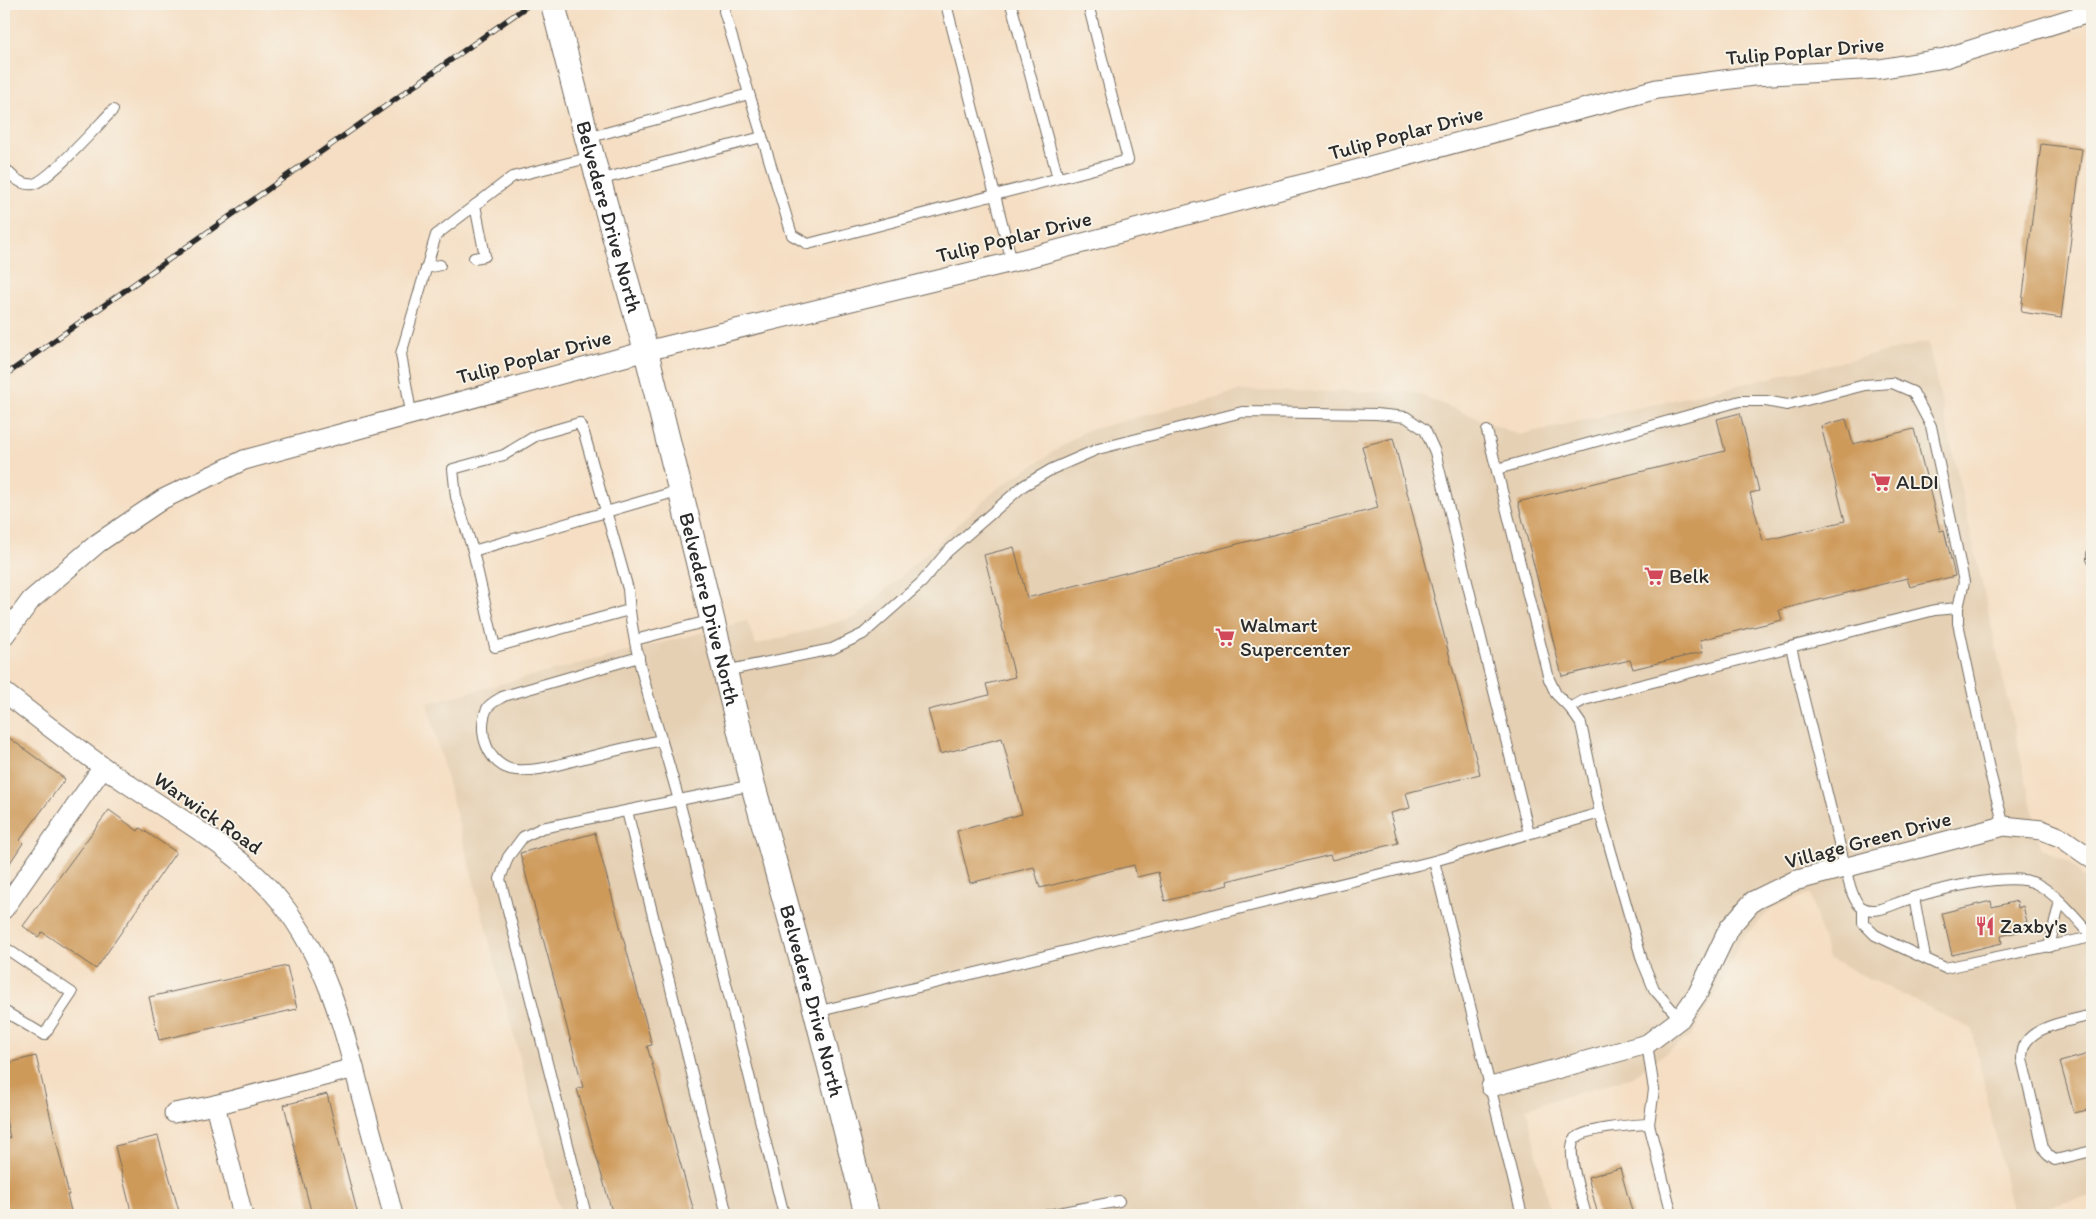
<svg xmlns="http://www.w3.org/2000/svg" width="2096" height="1219" font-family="Itim,sans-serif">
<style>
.built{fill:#e5d0b4}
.building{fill:#ce9a5a}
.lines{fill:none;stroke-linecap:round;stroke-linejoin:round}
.service-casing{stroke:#726a60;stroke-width:12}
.minor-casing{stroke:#726a60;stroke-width:21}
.tertiary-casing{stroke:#726a60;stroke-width:26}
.service{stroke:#fff;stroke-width:10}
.minor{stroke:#fff;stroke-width:19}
.tertiary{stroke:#fff;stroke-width:24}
.rail-casing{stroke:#2b2b2b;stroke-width:5.5}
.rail{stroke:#f7f3e8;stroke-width:4;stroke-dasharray:11;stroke-linecap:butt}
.labels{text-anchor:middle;stroke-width:4;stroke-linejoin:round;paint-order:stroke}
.street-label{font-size:21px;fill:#2b2b2b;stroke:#f7f3e8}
.poi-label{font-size:21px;fill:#2b2b2b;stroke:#f7f3e8;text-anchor:start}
</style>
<rect width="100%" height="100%" fill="#f7f3e8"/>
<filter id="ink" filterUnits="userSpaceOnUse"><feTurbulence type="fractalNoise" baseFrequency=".02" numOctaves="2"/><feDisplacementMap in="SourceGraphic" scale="10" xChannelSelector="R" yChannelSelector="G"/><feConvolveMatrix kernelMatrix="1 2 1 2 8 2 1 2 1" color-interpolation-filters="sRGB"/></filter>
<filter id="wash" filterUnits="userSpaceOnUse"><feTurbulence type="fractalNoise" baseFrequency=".0096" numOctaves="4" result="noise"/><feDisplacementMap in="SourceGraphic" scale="20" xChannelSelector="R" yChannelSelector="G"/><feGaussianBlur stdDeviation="1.12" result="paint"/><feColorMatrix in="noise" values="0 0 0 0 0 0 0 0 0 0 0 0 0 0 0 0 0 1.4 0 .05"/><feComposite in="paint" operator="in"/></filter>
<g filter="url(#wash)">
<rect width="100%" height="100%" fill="#f5dec3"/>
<path class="built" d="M1928,342l113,506 31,16 20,22v310l-79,19 -41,-186 -144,-71 -18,-64 -36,13 -33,32 -20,47 -30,50 -62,42 -103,30 25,107h-990l-134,-512 320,-82 9,24 100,-28 141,-128 88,-58 155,-40 173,1 106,43z"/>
<g id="blocks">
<g class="building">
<path d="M2041,144l41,5 -21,169 -40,-6z"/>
<path d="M1740,413l19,78 -9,2 13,48 82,-20 -24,-95 25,-7 7,25 61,-15 26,102 4,-1 11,46 -45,11 -3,-9 -128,32 3,10 -82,20 3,12 -70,17 -3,-9 -68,16 -44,-174 207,-51 -8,-32z"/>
<path d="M1393,438l87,336 -74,19 4,15 -20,5 8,30 -66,17 -2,-5 -103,26 1,4 -63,16 -7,-29 -21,5 -3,-12 -94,23 -6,-21 -64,16 -13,-52 65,-17 -20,-76 -62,16 -12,-44 61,-15 -3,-11 29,-7 -31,-122 30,-8 13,51 351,-90 -16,-62z"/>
<path d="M4,734l61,45 -45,61 3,3 -19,29z"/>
<path d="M109,810l29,21 2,-3 36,24 -80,117 -54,-37 -4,5 -15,-11z"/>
<path d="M595,833l57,212 -5,1 48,169h-82l-36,-126 6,-2 -63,-234z"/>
<path d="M1991,901l1,6 25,-6 1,7 5,-2 4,16 -4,1 2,7 -24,6 1,7 -50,12 -10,-42z"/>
<path d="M287,966l10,43 -138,31 -10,-43z"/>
<path d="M2092,1053v56l-18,4 -14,-51z"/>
<path d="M36,1056l33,139h-2l5,20h-68v-77h6l-6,-28v-46z"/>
<path d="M327,1094l8,32 23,89h-46l-16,-62 -12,-48z"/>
<path d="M158,1136l22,79h-48l-17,-69z"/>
<path d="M1620,1168l13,47h-35l-10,-38z"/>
</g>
</g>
</g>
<g filter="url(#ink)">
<use href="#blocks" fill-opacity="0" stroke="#726a60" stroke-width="1"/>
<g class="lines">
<defs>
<g id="service">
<path d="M726,4l-2,7 68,224 16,9 320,-84 -40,-156"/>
<path d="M946,4l66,258"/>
<path d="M1011,4l47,174"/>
<path d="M587,138l162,-44"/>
<path d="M4,167c7,8 16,19 29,17 16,-3 66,-60 80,-74"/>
<path d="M599,180l163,-43"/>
<path d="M474,258l11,-2 -10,-51"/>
<path d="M426,268l14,-3"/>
<path d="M411,413l-10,-59 35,-119 76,-58 80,-20"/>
<path d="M1487,431l62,248 7,15 14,14 11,16 19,89 42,147 12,29 26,30"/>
<path d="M1497,469l243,-68h26l21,4 78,-20 27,-2 21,9 18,34 33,156 -6,26v15l31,146 15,57"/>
<path d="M473,551l208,-61"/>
<path d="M2092,554v5"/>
<path d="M629,610l-134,37 -22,-96 -17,-54 -3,-28 51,-14 33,-20 42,-12 5,10 44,156c4,72 33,142 51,212 37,138 70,276 105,414"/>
<path d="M635,640l77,-20"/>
<path d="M1791,647l54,220c3,11 7,36 18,41 13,6 28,-3 40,-7 28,-10 108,-31 134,-17 22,12 39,34 55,52"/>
<path d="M639,657l-135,39c-5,3 -13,7 -16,11 -13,22 0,61 28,63 20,2 41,-5 60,-10 29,-7 57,-14 86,-20"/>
<path d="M725,671l107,-22 31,-15 59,-52 25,-30 76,-66 29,-17 46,-20 144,-37 134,2 30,3 19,13 10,22 94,381"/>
<path d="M1570,708l14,-8 49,-13 302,-77 23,-2"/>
<path d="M627,811l100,404"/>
<path d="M1434,861l88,354"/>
<path d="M1914,897l11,61"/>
<path d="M1863,908v15l12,12 70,33 147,-31"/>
<path d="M4,947l68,46 -28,42 -40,-24"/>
<path d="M2049,947l11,-46"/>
<path d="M816,1012l618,-151 166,-48"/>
<path d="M2092,1015c-18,5 -54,10 -65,26 -4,5 -5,12 -5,18l21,88 5,8 7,5 37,-9"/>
<path d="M1647,1044l7,46 -5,34 23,91"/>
<path d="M586,1215l-86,-336 8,-22 15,-20 19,-9 211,-43"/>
<path d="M1048,1215l71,-14"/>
<path d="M1586,1215c-4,-16 -20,-61 -12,-75 8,-12 60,-15 75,-16"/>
</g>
<g id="minor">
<path d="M4,636l27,-36 67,-57 65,-44 81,-39 402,-109 366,-89 645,-173 96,-13 126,-7 66,-11 147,-46"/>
<path d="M4,692c40,31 79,62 121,90 53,36 115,69 155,119 45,56 64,126 81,194 11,40 22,80 32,120"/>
<path d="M4,909l99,-142"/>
<path d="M1491,1087l156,-43 33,-25 18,-26 31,-65 24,-27 41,-20 210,-55 38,4 20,8 30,21"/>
<path d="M174,1113l41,-8"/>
<path d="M243,1215l-28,-110 139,-37"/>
</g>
<g id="tertiary">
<path id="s1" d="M553,4l34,134 59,213 107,434 63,227 51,203"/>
</g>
</defs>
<use href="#service" class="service-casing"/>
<use href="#minor" class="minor-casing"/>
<use href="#tertiary" class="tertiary-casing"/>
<use href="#service" class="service"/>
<use href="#minor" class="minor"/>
<use href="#tertiary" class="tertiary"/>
<defs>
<path id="rail" d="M4,376l526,-372"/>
</defs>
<use href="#rail" class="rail-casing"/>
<use href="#rail" class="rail"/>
</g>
</g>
<defs>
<symbol id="supermarket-bare" viewBox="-9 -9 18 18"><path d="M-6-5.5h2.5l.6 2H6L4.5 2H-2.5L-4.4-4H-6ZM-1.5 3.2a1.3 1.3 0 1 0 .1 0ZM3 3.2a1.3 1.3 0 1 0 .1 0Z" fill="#d1495b" stroke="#f7f3e8" stroke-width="2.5" paint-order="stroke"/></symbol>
<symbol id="restaurant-bare" viewBox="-9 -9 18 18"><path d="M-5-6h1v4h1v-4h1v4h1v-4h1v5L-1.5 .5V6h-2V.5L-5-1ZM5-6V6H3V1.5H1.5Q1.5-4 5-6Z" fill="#d1495b" stroke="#f7f3e8" stroke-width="2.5" paint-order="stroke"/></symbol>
</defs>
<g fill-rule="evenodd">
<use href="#supermarket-bare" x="1867" y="468" width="28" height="28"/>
<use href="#supermarket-bare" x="1640" y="562" width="28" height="28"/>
<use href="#supermarket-bare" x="1211" y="623" width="28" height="28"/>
<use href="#restaurant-bare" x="1971" y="912" width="28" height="28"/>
</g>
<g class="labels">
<g class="street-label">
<text transform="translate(1805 51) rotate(-5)" y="7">Tulip Poplar Drive</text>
<text transform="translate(1406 133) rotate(-15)" y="7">Tulip Poplar Drive</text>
<text dy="7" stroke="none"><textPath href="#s1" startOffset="220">Belvedere Drive North</textPath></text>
<text transform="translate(1014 237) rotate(-14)" y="7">Tulip Poplar Drive</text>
<text transform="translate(534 357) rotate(-15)" y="7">Tulip Poplar Drive</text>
<text dy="7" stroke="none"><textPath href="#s1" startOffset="625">Belvedere Drive North</textPath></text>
<text transform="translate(208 813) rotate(35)" y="7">Warwick Road</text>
<text transform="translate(1868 840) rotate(-15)" y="7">Village Green Drive</text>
<text dy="7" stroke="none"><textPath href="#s1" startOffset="1030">Belvedere Drive North</textPath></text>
</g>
<g class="poi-label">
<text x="1896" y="489">ALDI</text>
<text x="1669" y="583">Belk</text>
<text x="1240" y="632">Walmart<tspan x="1240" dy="24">Supercenter</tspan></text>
<text x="2000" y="933">Zaxby's</text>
</g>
</g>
<rect width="2096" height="1219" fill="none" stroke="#f7f3e8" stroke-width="20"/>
</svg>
